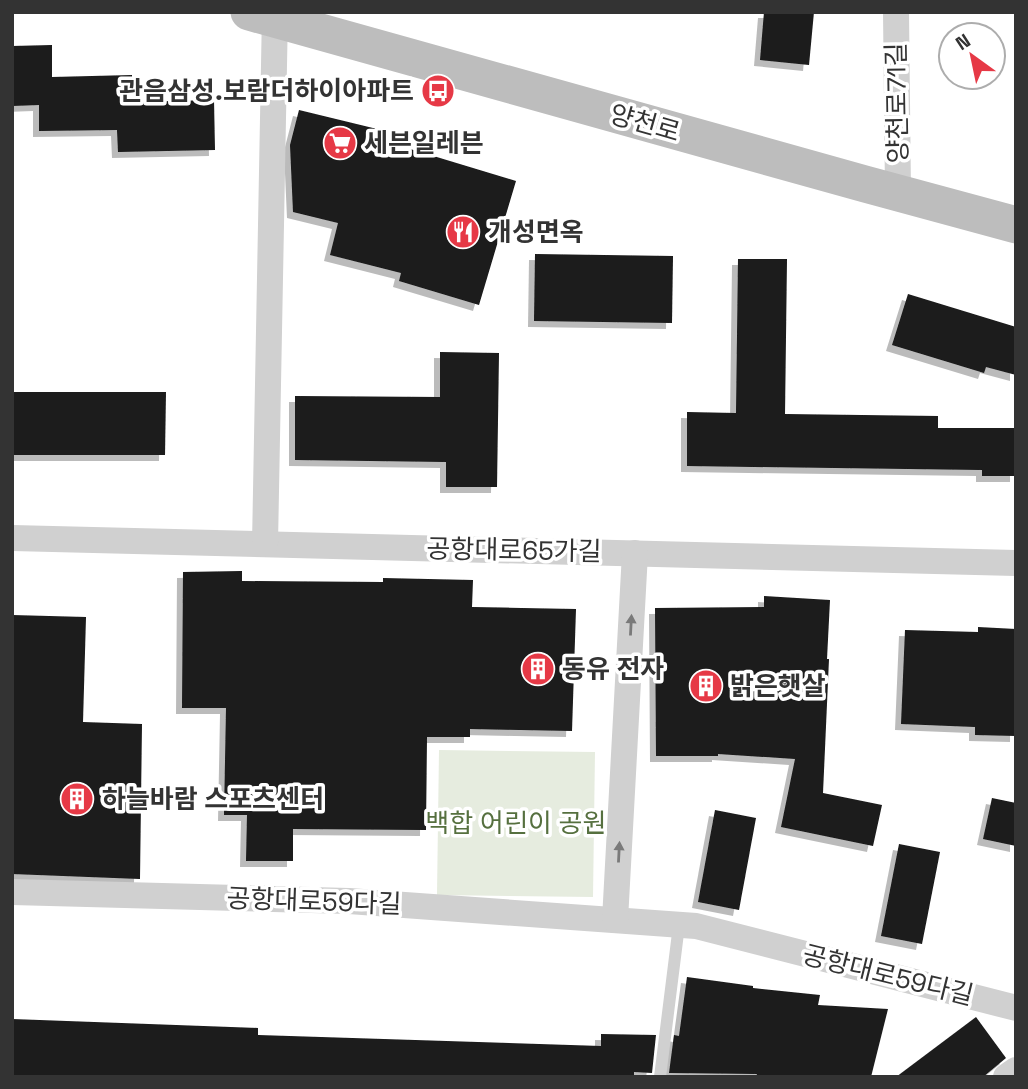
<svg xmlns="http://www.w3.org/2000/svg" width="1028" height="1089" font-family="'Space Grotesk','Noto Sans KR',sans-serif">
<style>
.green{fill:#e6ecdf}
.building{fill:#1a1a1a;filter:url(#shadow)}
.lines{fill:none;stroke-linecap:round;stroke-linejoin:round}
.service{stroke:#d0d0d0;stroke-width:12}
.minor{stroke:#d0d0d0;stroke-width:26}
.secondary{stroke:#bdbdbd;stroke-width:37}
.oneway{fill:#7a7a7a}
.labels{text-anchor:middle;stroke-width:7;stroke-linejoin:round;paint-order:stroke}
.poi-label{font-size:26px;font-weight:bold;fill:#333;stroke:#fff;text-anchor:start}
.street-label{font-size:26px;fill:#333;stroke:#fff}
.park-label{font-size:26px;fill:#56703f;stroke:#fff}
</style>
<defs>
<filter id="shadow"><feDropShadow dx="-6" dy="6" stdDeviation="0" flood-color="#0004"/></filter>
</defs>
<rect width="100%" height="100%" fill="#fff"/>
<path class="green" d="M439,750l156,2 -2,145 -156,-2z"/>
<g class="building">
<path d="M764,12h50l-5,53 -49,-5z"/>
<path d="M52,45v32l80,-2v27l82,-2 1,50 -97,2 -1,-22 -78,1v-26l-27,1v-60z"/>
<path d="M299,110l111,27 -3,11 109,33 -37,124 -80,-24 2,-8 -71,-18 8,-32 -45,-11 -3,-67z"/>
<path d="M535,254l138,2 -1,67 -138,-2z"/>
<path d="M738,259h49l-2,155 153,2v12h78v48h-34v-6l-295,-4v-54l49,1z"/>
<path d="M908,294l108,33v48l-30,-8 -2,6 -92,-28z"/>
<path d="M440,352l59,1 -2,134h-51v-25l-151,-2v-64l145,1z"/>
<path d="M12,392h154l-1,63h-153z"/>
<path d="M242,571v10l141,1v-4l90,2 -1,27 104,2 -4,122 -102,-2v8h-43l-1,93 -133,-1v32h-47l1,-46h-23l2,-107h-44l1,-136z"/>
<path d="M764,596l66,4 -3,59h2l-6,134 59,12 -9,41 -92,-19 14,-68 -77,-5v2h-62l-1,-148 109,-1z"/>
<path d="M12,615l74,2 -3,105 59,2 -2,155 -128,-5z"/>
<path d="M978,627l38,2v107l-41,-1v-8l-74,-3 4,-94 73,2z"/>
<path d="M992,798l24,5v43l-33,-7z"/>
<path d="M715,810l41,8 -17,92 -41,-8z"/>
<path d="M899,844l41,8 -18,92 -41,-8z"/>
<path d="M687,977l66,9v2l67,7 -2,10 70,4 -17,68h-115l1,-3 -88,-1 5,-38 5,1z"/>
<path d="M976,1017l30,41 -23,19h-87z"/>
<path d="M12,1019l246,9v7l343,11v-12l55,1 -4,38 -18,-1v5h-622z"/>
</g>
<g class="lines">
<path class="service" d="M660,1077l19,-152"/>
<g class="minor">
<path d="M896,12l2,181"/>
<path d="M12,538l1004,25"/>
<path d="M265,544l10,-532"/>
<path d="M12,892l337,9 347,25 320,82"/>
<path d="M615,920l20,-367"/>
<path d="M1006,1077l10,-7"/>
</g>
<path class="secondary" d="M249,12l616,172 151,41"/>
</g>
<defs><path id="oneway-solid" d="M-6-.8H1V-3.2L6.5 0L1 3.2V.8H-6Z" transform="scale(1.75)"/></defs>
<g class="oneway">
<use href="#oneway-solid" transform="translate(631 625) rotate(-87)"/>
<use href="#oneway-solid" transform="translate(619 852) rotate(-87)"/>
</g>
<defs>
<symbol id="bus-disc" viewBox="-11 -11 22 22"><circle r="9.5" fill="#e63946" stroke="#fff"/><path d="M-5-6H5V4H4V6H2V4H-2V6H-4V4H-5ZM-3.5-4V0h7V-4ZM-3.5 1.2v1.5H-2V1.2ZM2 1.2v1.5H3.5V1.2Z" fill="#fff"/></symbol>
<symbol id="supermarket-disc" viewBox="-11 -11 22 22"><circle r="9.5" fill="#e63946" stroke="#fff"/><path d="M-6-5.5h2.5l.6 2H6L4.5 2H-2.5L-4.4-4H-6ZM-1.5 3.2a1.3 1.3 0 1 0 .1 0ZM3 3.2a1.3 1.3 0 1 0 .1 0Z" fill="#fff"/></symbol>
<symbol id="restaurant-disc" viewBox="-11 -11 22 22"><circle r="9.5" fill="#e63946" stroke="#fff"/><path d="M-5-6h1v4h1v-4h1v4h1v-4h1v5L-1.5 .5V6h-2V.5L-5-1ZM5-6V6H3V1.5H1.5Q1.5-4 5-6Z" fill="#fff"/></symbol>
<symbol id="building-disc" viewBox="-11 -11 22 22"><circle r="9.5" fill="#e63946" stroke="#fff"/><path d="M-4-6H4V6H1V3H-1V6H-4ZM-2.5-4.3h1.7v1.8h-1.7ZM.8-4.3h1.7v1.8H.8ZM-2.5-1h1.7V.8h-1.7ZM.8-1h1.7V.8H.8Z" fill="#fff"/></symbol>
</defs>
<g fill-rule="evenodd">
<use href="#bus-disc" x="419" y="72" width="38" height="38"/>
<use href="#supermarket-disc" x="321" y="124" width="38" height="38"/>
<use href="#restaurant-disc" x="444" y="213" width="38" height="38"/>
<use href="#building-disc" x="519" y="650" width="38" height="38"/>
<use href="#building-disc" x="687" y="667" width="38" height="38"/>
<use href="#building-disc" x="58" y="780" width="38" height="38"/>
</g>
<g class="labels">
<g class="poi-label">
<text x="414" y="100" text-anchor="end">관음삼성.보람더하이아파트</text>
<text x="364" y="152">세븐일레븐</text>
<text x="488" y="241">개성면옥</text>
<text x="562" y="678">동유 전자</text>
<text x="730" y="695">밝은햇살</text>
<text x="102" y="808">하늘바람 스포츠센터</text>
</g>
<g class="street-label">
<text transform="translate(897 103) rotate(-91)" y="9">양천로71길</text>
<text transform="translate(645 123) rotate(16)" y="9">양천로</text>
<text transform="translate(514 550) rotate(1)" y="9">공항대로65가길</text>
<text transform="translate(314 901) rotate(2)" y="9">공항대로59다길</text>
<text transform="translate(888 975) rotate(14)" y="9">공항대로59다길</text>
</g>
<g class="park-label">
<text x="516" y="832">백합 어린이 공원</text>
</g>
</g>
<rect width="1028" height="1089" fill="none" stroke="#333333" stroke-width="28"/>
<g transform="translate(972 56) rotate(327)"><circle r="33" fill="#ffffff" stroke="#adadad" stroke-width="2"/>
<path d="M0-5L12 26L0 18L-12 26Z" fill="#e63946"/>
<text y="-10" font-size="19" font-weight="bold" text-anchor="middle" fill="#333333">N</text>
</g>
</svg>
